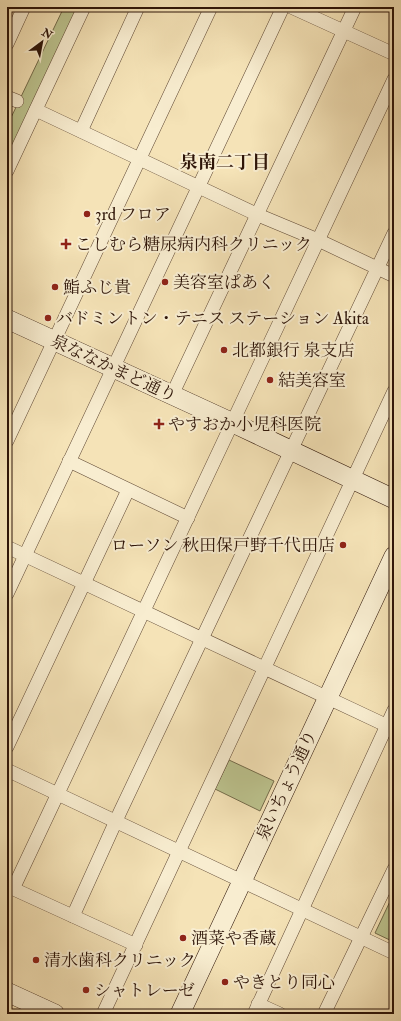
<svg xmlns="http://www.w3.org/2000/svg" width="401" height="1021" font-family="'IM FELL Double Pica','Noto Serif JP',serif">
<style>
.green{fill:#bcc38e;stroke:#746c4b}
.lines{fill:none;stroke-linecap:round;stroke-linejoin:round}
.street-casing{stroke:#5f4834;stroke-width:14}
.secondary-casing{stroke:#2d1408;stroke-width:20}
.street{stroke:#f8edd0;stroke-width:13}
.secondary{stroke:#f8edd0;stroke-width:19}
.poi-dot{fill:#8f2418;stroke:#f8edd0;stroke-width:1.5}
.labels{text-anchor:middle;stroke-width:4;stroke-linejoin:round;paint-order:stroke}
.poi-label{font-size:17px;fill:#2d1408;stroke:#f8edd0;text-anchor:start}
.street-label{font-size:17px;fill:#2d1408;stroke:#f8edd0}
.neighbourhood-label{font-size:18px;font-weight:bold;fill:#2d1408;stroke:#f8edd0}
</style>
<rect width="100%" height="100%" fill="#f5e3b7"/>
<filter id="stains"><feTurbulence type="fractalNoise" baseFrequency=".005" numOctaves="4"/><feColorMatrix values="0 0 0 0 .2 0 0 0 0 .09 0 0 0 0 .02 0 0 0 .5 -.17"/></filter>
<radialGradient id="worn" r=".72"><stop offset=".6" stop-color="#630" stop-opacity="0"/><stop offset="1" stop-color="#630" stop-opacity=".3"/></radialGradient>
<g class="green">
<path d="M64,7h16l-73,154v-35z"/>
<path d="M229,760l45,21 -14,30 -45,-22z"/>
<path d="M394,893v49l-19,-9z"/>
</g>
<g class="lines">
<defs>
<g id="street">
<path d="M291,7l103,47"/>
<path d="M7,44l17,-37"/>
<path d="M7,97l10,4"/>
<path d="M36,110l222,105 60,25 76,36"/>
<path d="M81,131l57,-124"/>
<path d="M7,171l77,-164"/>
<path d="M172,395l183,-388"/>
<path d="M7,441l204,-434"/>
<path d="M69,461l119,57"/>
<path d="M7,547l387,182"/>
<path d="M7,594l276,-587"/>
<path d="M7,747l121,-257"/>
<path d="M7,770l387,183"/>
<path d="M7,886l129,59"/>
<path d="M13,889l381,-810"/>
<path d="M73,916l47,-104 274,-579"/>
<path d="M258,1004l22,10"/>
<path d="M103,1014l291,-623"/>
<path d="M254,1014l140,-304"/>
<path d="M324,1014l70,-145"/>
</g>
<g id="secondary">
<path d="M7,319l226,104 161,76"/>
<path d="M7,992l48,22"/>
<path d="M180,1014l214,-458"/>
</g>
</defs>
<use href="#street" class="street-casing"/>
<use href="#secondary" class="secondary-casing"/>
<use href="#street" class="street"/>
<use href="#secondary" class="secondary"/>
</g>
<g class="poi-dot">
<circle cx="87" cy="214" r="4"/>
<path d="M64 238h4v4h4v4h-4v4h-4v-4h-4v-4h4z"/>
<circle cx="165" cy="282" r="4"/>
<circle cx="55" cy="287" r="4"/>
<circle cx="48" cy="318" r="4"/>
<circle cx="224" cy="350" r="4"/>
<circle cx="270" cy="380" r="4"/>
<path d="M157 418h4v4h4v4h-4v4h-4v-4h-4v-4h4z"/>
<circle cx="343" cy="545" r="4"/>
<circle cx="183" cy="938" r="4"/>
<circle cx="36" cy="960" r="4"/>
<circle cx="225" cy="982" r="4"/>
<circle cx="86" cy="990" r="4"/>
</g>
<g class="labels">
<g class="poi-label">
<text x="95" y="220">3rd フロア</text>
<text x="75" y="250">こしむら糖尿病内科クリニック</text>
<text x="173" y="288">美容室ぱあく</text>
<text x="63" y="293">鮨ふじ貴</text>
<text x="56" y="324">バドミントン・テニス ステーション Akita</text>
<text x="232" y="356">北都銀行 泉支店</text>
<text x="278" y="386">結美容室</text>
<text x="168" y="430">やすおか小児科医院</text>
<text x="335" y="551" text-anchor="end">ローソン 秋田保戸野千代田店</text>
<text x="191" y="944">酒菜や香蔵</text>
<text x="44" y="966">清水歯科クリニック</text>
<text x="233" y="988">やきとり同心</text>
<text x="94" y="996">シャトレーゼ</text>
</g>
<g class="street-label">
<text transform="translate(114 368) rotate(25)" y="6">泉ななかまど通り</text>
<text transform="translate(286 785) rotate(-65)" y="6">泉いちょう通り</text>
</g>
<g class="neighbourhood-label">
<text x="225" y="168">泉南二丁目</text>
</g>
</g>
<rect width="401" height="1021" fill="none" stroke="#f5e3b7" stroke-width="24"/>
<rect x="8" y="8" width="385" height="1005" fill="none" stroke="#2d1408" stroke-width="2"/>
<rect x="12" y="12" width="377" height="997" fill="none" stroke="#2d1408"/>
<g transform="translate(42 42) rotate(32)" stroke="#f8edd0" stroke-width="3" paint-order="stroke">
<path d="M0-3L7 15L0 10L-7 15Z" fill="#2d1408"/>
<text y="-6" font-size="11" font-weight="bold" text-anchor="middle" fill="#2d1408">N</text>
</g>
<rect width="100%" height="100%" filter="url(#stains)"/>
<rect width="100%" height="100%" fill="url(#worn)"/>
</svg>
